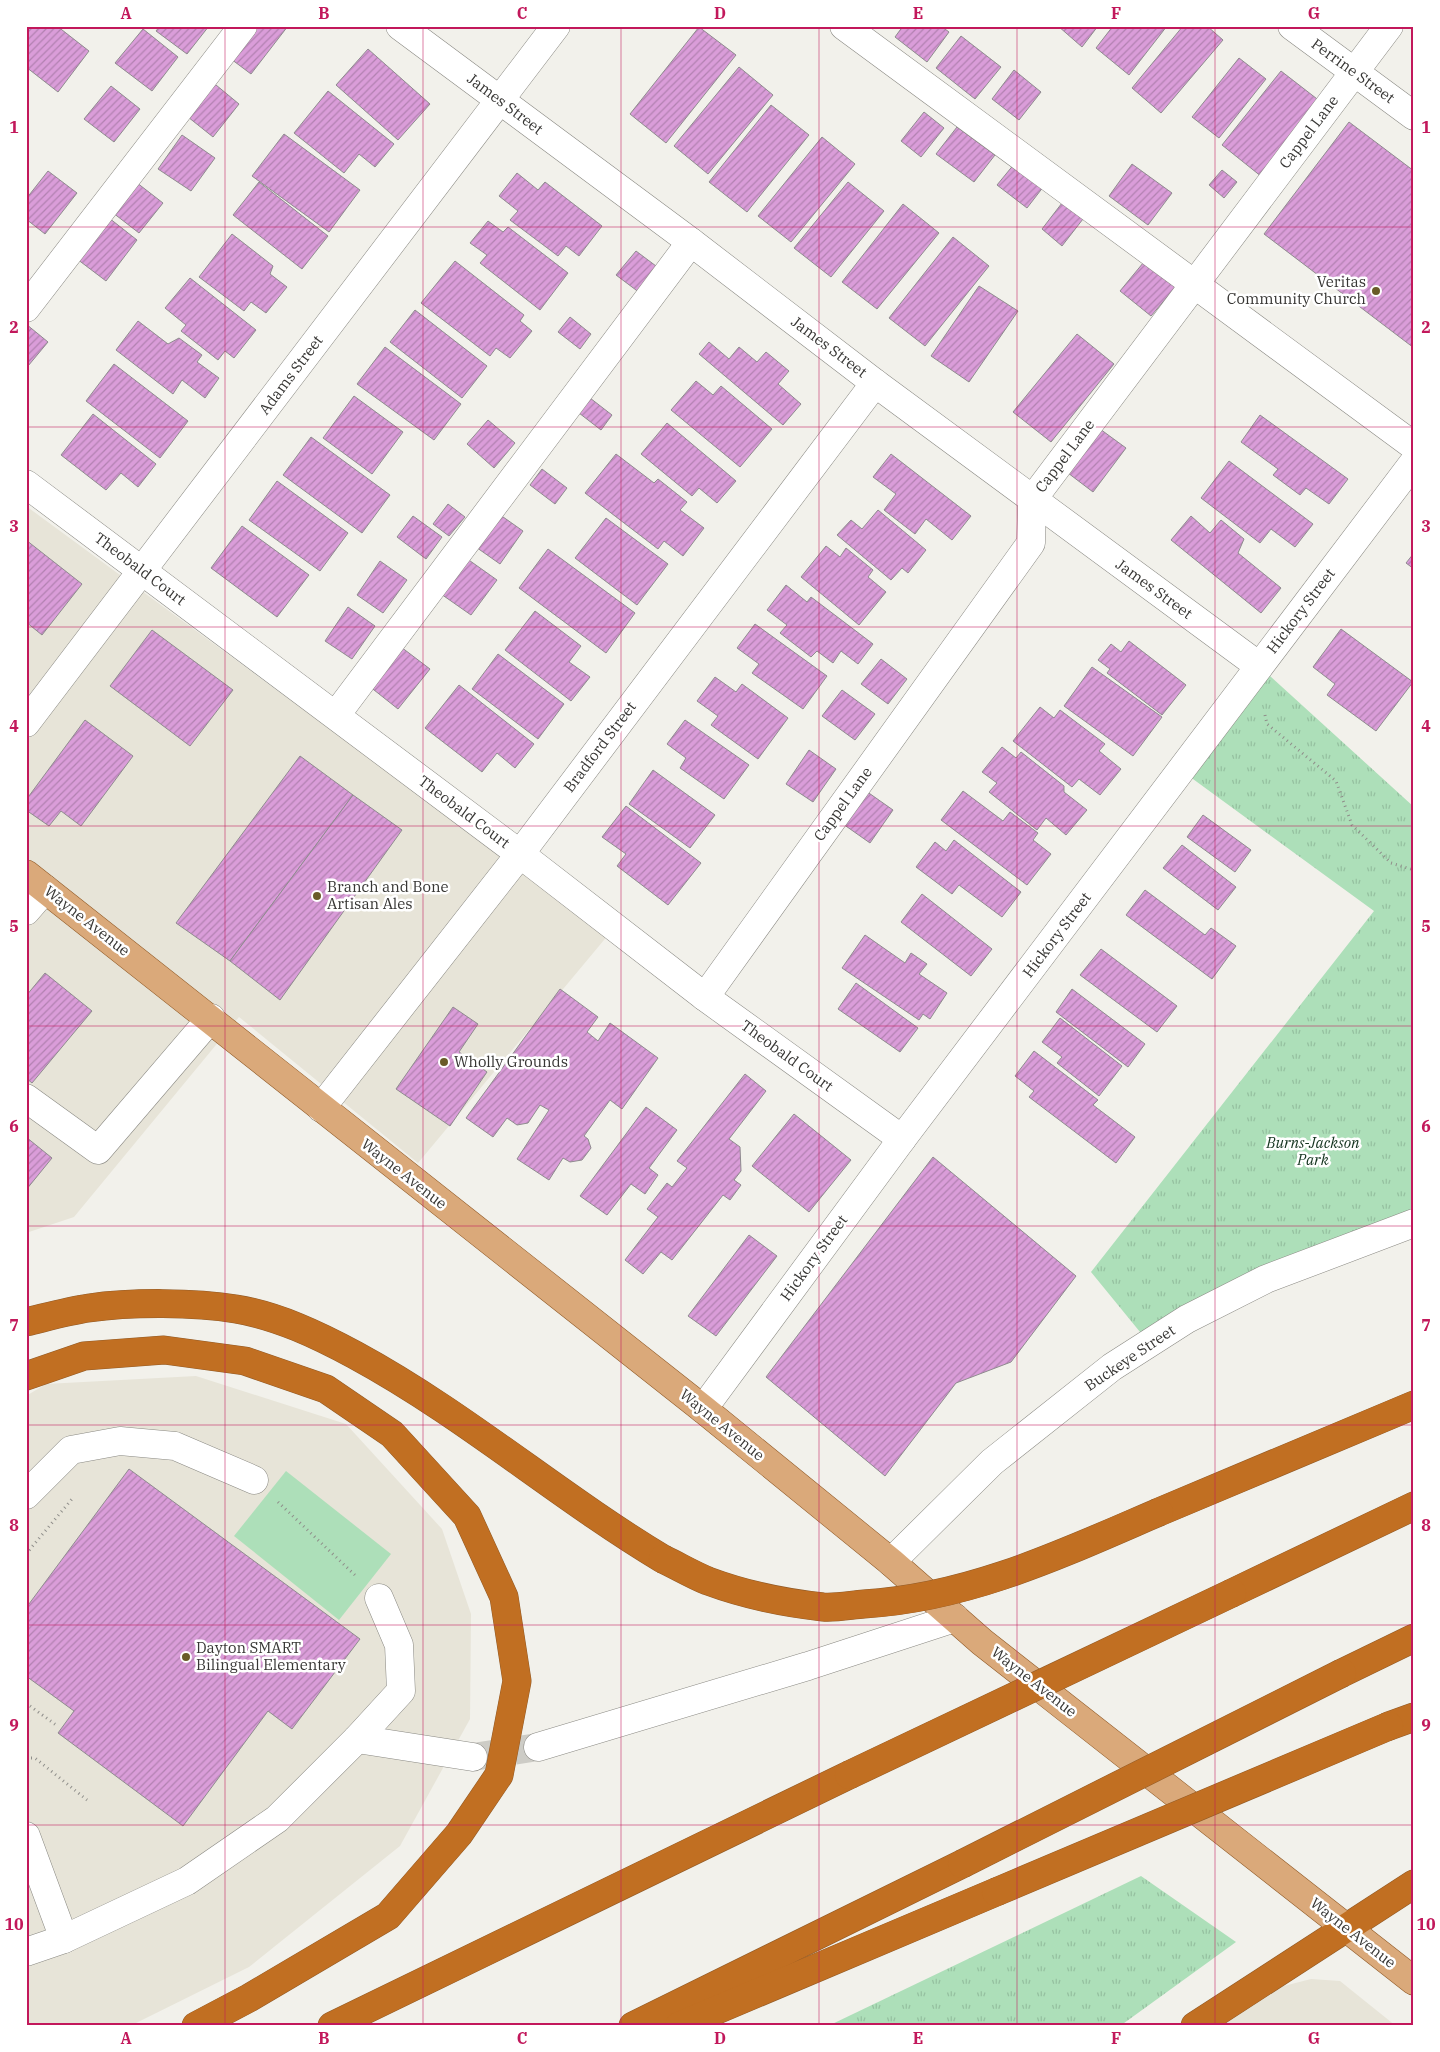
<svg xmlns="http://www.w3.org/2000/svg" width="1440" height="2052" font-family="'IBM Plex Serif',serif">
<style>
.built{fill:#e7e4d8}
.grass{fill:url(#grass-tufts)}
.pitch{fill:#addfb9}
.building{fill:url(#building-hatch);stroke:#8f8b8f}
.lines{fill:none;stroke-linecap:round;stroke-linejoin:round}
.minor-tunnel{stroke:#cdccc6;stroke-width:28;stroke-dasharray:28 14;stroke-linecap:butt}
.minor-casing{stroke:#8a8983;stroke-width:29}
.major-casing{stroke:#915b28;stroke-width:29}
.highway-casing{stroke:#915b28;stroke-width:29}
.path{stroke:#8f8e8a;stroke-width:3;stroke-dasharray:1 4;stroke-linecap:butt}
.minor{stroke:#fff;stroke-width:28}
.major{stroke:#daa97a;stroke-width:28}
.highway{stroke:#c16f22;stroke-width:28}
.highway-bridge-casing{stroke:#915b28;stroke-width:29;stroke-linecap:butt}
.highway-bridge{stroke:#c16f22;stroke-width:28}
.grid{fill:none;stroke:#c2185b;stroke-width:1;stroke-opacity:0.55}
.poi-dot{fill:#695b28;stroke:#fff;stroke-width:2}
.labels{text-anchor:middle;stroke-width:5;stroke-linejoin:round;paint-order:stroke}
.street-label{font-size:15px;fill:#373634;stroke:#fff}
.poi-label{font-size:15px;fill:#373634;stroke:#fff;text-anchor:start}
.park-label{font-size:15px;font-style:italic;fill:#13331e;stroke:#fff}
.neatline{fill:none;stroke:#c2185b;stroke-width:2}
.grid-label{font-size:16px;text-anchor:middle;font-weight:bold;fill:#c2185b}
</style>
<defs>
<pattern id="grass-tufts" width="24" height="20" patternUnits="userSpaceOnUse" patternTransform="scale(1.25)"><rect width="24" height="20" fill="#addfb9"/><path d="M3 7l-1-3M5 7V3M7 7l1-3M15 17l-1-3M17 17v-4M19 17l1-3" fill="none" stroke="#95c0a0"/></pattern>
<pattern id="building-hatch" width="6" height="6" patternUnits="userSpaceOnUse" patternTransform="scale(1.25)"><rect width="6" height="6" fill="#da9dd9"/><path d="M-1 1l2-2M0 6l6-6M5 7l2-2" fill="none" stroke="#b281b1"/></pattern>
</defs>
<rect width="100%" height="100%" fill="#f2f1eb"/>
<g class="built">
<path d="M26,506l583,428 -191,229 -179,-146 -165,200 -48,16z"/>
<path d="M196,1376l150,48 96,105 29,85 -1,105 -70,127 -151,121 -119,59h-104v-630l20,-12z"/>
<path d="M1311,1979l29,2 56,45h-175l55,-38z"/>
</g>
<g class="grass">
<path d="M1259,666l155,141v416l-265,120 -58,-71 283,-361 -192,-140z"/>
<path d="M1141,1876l95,66 -116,84h-292z"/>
</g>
<path class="pitch" d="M286,1471l105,83 -52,66 -105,-84z"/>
<g class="building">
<path d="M26,26h31l32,25 -31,41 -32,-25z"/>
<path d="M160,26h49l-22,28 -31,-23z"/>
<path d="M250,26h38l-37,48 -24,-18z"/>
<path d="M903,26h38l8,6 -22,30 -32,-25z"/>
<path d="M1058,26h40l-16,21z"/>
<path d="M1113,26h54l-38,49 -33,-27z"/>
<path d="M1183,26h24l16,14 -62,73 -29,-25z"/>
<path d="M699,27l37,28 -70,88 -36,-29z"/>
<path d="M143,29l35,28 -26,34 -37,-28z"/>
<path d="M961,36l40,31 -26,32 -39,-31z"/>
<path d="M368,49l62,55 -32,36 -62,-55z"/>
<path d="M1239,58l27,21 -47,59 -27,-21z"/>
<path d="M739,67l34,28 -65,79 -34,-28z"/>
<path d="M1014,70l27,22 -22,28 -27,-21z"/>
<path d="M1281,71l40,31 -59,75 -40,-32z"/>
<path d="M210,80l29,24 -26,33 -30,-24z"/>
<path d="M111,86l29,23 -26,33 -30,-23z"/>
<path d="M328,91l66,53 -19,23 -16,-13 -15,19 -50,-40z"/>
<path d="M771,105l38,30 -62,77 -38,-30z"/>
<path d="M924,112l20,16 -23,29 -20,-16z"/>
<path d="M1349,122l65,49v177l-150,-114z"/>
<path d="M957,127l38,28 -21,27 -38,-28z"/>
<path d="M284,134l76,56 -31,42 -77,-56z"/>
<path d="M182,135l33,23 -24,33 -33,-22z"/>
<path d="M822,137l33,27 -64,78 -33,-26z"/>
<path d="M1015,163l29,23 -17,22 -30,-23z"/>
<path d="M1132,164l40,29 -24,32 -39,-29z"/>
<path d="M1222,170l15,12 -13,16 -15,-13z"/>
<path d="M48,171l29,22 -32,41 -19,-15v-20z"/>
<path d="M517,173l21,17 7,-8 57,44 -23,30 -13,-10 -8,10 -48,-36 8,-9 -19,-15z"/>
<path d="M132,179l31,24 -24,30 -31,-24z"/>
<path d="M259,182l69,54 -26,33 -69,-54z"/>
<path d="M848,182l36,29 -53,66 -37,-29z"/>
<path d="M1062,203l21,16 -21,27 -20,-17z"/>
<path d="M903,204l36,29 -62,76 -35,-27z"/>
<path d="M109,218l28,22 -31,41 -29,-22z"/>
<path d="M488,221l15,11 5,-5 60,46 -28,37 -60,-47 7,-8 -17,-12z"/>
<path d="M232,234l41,32 -3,8 17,13 -21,26 -15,-11 -7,9 -45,-34z"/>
<path d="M953,237l36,29 -64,80 -36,-28z"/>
<path d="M636,251l24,18 -20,24 -24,-18z"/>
<path d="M1148,257l31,26 -28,33 -31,-25z"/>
<path d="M455,261l69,54 -4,6 12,10 -22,27 -14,-10 -6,8 -69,-53z"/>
<path d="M190,278l66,52 -22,28 -9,-7 -7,9 -37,-29 5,-6 -21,-17z"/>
<path d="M979,286l39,25 -49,71 -38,-26z"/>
<path d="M415,310l72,56 -25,32 -72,-56z"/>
<path d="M570,317l21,17 -11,15 -22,-17z"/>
<path d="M138,321l30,23 11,-6 23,17 -5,7 22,16 -14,20 -23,-18 -9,14 -57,-44z"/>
<path d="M26,324l22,18 -20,24 -2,-2z"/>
<path d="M1077,334l37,30 -63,78 -38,-30z"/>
<path d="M709,342l20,17 10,-12 18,15 9,-10 23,19 -11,13 23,20 -18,21 -84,-71z"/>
<path d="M385,347l76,57 -27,36 -77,-56z"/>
<path d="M114,364l74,57 -28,37 -74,-57z"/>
<path d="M696,381l17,14 8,-9 51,43 -32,38 -69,-57z"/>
<path d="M354,396l49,36 -31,42 -49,-36z"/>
<path d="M590,398l22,17 -11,15 -22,-17z"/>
<path d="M93,414l63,50 -18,23 -17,-14 -15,17 -45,-35z"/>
<path d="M1260,415l88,64 -19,25 -23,-16 -6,7 -27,-20 5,-6 -37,-27z"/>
<path d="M488,420l27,23 -21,25 -27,-24z"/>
<path d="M667,423l69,58 -19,22 -18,-15 -7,8 -51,-42z"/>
<path d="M1100,429l26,19 -33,44 -25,-19z"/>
<path d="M311,437l79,58 -28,38 -79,-58z"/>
<path d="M616,454l38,29 4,-4 29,23 -7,8 24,18 -21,28 -19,-15 -6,8 -73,-56z"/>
<path d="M891,454l80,62 -19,24 -26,-21 -11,15 -31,-24 12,-16 -23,-17z"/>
<path d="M1229,461l84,63 -18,23 -24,-18 -11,14 -59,-45z"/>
<path d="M542,469l25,19 -12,16 -25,-19z"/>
<path d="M277,481l71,52 -28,38 -71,-51z"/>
<path d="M448,504l17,13 -16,19 -16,-12z"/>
<path d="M878,510l48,40 -18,23 -6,-5 -11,12 -54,-45 14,-15 11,9z"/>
<path d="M496,512l27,19 -23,33 -27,-19z"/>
<path d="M413,516l29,21 -16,22 -29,-22z"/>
<path d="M1191,516l19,17 11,-13 23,19 -6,14 43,35 -20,25 -90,-73z"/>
<path d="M606,518l62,46 -31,41 -62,-47z"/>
<path d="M242,526l67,49 -32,42 -66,-49z"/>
<path d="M26,540l56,44 -40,51 -16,-13z"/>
<path d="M826,546l14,11 6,-9 27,22 -5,7 18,15 -27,33 -58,-48z"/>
<path d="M548,549l87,64 -29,40 -87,-65z"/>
<path d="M1414,553v16l-8,-6z"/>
<path d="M466,558l31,22 -26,35 -30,-21z"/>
<path d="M380,561l27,19 -24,33 -26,-18z"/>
<path d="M786,585l21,17 4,-5 62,47 -15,20 -17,-13 -8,12 -16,-12 -6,6 -31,-24 7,-8 -20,-15z"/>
<path d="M348,607l27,19 -23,33 -27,-18z"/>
<path d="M535,611l46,35 -12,16 21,15 -19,24 -66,-51z"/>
<path d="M755,624l72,52 -24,33 -51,-36 7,-9 -22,-16z"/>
<path d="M1341,629l72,53 -37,49 -49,-36 8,-11 -22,-17z"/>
<path d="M152,630l81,60 -43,56 -80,-60z"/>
<path d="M1129,641l57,44 -24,30 -55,-42 3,-4 -12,-9 13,-16 10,8z"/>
<path d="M401,647l29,22 -32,40 -29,-23z"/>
<path d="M498,654l66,50 -26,35 -66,-50z"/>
<path d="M881,659l26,20 -19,25 -27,-20z"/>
<path d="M1092,667l70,50 -29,39 -69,-50z"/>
<path d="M715,677l21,15 6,-8 46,34 -30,41 -47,-34 7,-9 -21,-15z"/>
<path d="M459,685l75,59 -19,24 -18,-15 -15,19 -57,-44z"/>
<path d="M842,690l33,24 -20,26 -33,-24z"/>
<path d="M1040,707l14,11 6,-8 45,34 -6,7 22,18 -21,26 -21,-16 -7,8 -59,-46z"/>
<path d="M85,720l48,36 -52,70 -20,-15 -12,15 -23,-16v-10z"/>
<path d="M685,720l64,45 -25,34 -44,-31 6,-10 -19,-14z"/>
<path d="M1002,747l14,11 5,-6 43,34v6l23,18 -21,25 -20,-17 -9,12 -48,-38 8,-9 -15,-11z"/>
<path d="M809,750l27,19 -23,33 -27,-18z"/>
<path d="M300,756l53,39 -123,166 -54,-38z"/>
<path d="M653,770l62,45 -25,33 -61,-44z"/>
<path d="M866,791l27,19 -23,33 -27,-19z"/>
<path d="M963,791l40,30 7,-9 28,21 -5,7 18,14 -24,31 -86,-65z"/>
<path d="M353,795l49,35 -122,170 -50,-39z"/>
<path d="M626,806l75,57 -33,42 -51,-39 9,-12 -24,-17z"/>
<path d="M1203,815l48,35 -16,22 -48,-35z"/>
<path d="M954,840l67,52 -19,25 -43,-32 -7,9 -36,-27 19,-25 11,9z"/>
<path d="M1182,845l54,42 -18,23 -55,-42z"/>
<path d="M1145,890l60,45 6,-7 25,18 -24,33 -86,-64z"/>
<path d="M922,894l70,55 -21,27 -70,-54z"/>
<path d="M865,935l40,28 6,-10 16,11 -8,10 28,19 -17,26 -7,-5 -4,6 -77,-52z"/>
<path d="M1101,949l76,57 -20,26 -77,-57z"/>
<path d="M45,973l47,38 -60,72 -6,-5v-82z"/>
<path d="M856,983l62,45 -18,24 -62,-43z"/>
<path d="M560,989l38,28 -11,15 11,9 12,-18 48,35 -36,51 -12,-9 -26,36 4,3 3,9 -9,12 -12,2 -7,-4 -14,22 -32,-21 32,-49 -9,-5 -12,18 -11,2 -10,-7 -14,19 -27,-19z"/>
<path d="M1072,989l73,55 -17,23 -72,-55z"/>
<path d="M453,1007l25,17 -19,28 28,20 -37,54 -54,-37z"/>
<path d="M1060,1018l62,48 -23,30 -42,-33 5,-6 -20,-15z"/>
<path d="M1034,1051l64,49 -5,5 42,32 -19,26 -87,-66 5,-6 -19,-15z"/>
<path d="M745,1074l21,17 -37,48 11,8 1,24 -7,9 7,5 -11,15 -7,-5 -51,65 -11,-8 -18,22 -18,-14 33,-43 -11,-8 20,-26 5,4 15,-19 -10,-7z"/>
<path d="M646,1107l31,23 -28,38 9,7 -13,19 -14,-10 -24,31 -27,-19z"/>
<path d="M794,1114l57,46 -42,52 -57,-46z"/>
<path d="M26,1137l26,21 -26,32z"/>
<path d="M933,1157l143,119 -65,86 -55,21 -71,93 -119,-99z"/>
<path d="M749,1235l28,21 -61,80 -28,-20z"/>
<path d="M129,1469l231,170 -68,90 -24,-18 -85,115 -125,-93 16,-22 -48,-35v-68z"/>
</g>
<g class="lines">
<path class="minor-tunnel" d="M473,1757l65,-10"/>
<defs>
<g id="minor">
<path d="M400,26l291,216 184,141 384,283"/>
<path d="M844,26l570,420"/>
<path d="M1292,26l122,90"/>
<path d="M26,308l217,-282"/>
<path d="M26,484l494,370 185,143 197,142"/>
<path d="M336,715l355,-473"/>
<path d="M26,723l530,-697"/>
<path d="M26,911l19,-22"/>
<path d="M705,997l326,-454 1,-43 357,-474"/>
<path d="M26,1098l72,52 113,-132"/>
<path d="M321,1108l199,-254 355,-471"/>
<path d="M703,1409l199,-270 512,-677"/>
<path d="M26,1495l45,-45 49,-9 55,5 79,34"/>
<path d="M891,1562l101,-100 120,-95 75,-48 79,-40 148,-56"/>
<path d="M357,1739l116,18"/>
<path d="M538,1747l270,-81 147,-48"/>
<path d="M26,1836l38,103 -38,13"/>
<path d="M64,1939l123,-58 90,-62 80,-80 44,-48 -2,-46 -20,-47"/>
</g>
<path id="major" d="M26,874l677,535 188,153 91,80 432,339"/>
<g id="highway">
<path d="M26,1322c21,-5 42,-11 63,-14 41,-6 106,-6 147,1 42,7 82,26 119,46 109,59 203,141 308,204"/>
<path d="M26,1376l58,-20 80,-6 81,11 81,28 66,45 75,82 37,81 13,84 -18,94 -40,59 -71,82 -139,82 -53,28"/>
<path d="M1159,1512l255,-107"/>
<path d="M1232,1593l182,-87"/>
<path d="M1342,1673l72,-35"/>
<path d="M1389,1726l25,-9"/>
<path d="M332,2026l517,-251"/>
<path d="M633,2026l329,-162"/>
<path d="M679,2026l317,-134"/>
<path d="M1195,2026l219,-142"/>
</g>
</defs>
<use href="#minor" class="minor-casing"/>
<use href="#major" class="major-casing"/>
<use href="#highway" class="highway-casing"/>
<g class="path">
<path d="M1265,715l2,9 69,57 16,44 39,38 23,7"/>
<path d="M278,1502l79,75"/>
<path d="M26,1554l46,-55"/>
<path d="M26,1703l30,22"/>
<path d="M26,1758h9l52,42"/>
</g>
<use href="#minor" class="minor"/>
<use href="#major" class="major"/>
<use href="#highway" class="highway"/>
<defs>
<g id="highway-bridge">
<path d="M663,1559c15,7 30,16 45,22 35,13 77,22 115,26 13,1 28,-2 41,-3 105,-6 200,-51 295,-92"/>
<path d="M849,1775l383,-182"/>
<path d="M962,1864l380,-191"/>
<path d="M996,1892l393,-166"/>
</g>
</defs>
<use href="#highway-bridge" class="highway-bridge-casing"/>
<use href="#highway-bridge" class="highway-bridge"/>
</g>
<path class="grid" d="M225,26v2000M423,26v2000M621,26v2000M819,26v2000M1017,26v2000M1215,26v2000M26,227h1388M26,427h1388M26,627h1388M26,826h1388M26,1026h1388M26,1226h1388M26,1425h1388M26,1625h1388M26,1825h1388"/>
<g class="poi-dot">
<circle cx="1376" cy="291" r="5"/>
<circle cx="317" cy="896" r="5"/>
<circle cx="444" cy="1062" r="5"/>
<circle cx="186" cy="1657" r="5"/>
</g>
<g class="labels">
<g class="street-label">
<text transform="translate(1353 71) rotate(36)" y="5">Perrine Street</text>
<text transform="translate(505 104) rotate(37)" y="5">James Street</text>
<text transform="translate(1309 132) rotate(-53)" y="5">Cappel Lane</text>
<text transform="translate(829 347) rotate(37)" y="5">James Street</text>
<text transform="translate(291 375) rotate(-53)" y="5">Adams Street</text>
<text transform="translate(1065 456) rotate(-53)" y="5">Cappel Lane</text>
<text transform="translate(140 569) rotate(37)" y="5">Theobald Court</text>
<text transform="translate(1154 589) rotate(36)" y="5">James Street</text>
<text transform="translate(1301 611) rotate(-53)" y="5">Hickory Street</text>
<text transform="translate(600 747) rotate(-53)" y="5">Bradford Street</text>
<text transform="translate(843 804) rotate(-54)" y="5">Cappel Lane</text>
<text transform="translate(464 812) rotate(37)" y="5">Theobald Court</text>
<text transform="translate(87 921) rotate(38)" y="5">Wayne Avenue</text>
<text transform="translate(1057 935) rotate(-53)" y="5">Hickory Street</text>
<text transform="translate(787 1056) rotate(36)" y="5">Theobald Court</text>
<text transform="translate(404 1174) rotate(38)" y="5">Wayne Avenue</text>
<text transform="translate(814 1258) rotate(-54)" y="5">Hickory Street</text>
<text transform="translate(1130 1358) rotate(-34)" y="5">Buckeye Street</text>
<text transform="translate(722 1425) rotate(39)" y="5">Wayne Avenue</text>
<text transform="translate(1034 1682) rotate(38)" y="5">Wayne Avenue</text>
<text transform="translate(1353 1933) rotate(38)" y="5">Wayne Avenue</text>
</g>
<g class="poi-label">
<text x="1366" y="287" text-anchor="end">Veritas<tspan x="1366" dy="17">Community Church</tspan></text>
<text x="327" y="892">Branch and Bone<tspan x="327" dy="17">Artisan Ales</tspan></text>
<text x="454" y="1067">Wholly Grounds</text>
<text x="196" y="1653">Dayton SMART<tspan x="196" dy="17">Bilingual Elementary</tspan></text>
</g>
<g class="park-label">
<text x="1313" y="1148">Burns-Jackson<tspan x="1313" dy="17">Park</tspan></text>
</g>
</g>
<rect width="1440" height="2052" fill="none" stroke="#ffffff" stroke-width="55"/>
<rect x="28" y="28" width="1384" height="1996" class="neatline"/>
<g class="grid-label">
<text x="126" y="19">A</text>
<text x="324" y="19">B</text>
<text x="522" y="19">C</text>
<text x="720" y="19">D</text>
<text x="918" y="19">E</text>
<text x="1116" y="19">F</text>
<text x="1314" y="19">G</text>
<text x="14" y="133">1</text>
<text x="1426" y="133">1</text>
<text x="14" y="333">2</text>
<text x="1426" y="333">2</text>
<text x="14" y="532">3</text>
<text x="1426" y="532">3</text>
<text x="14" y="732">4</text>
<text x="1426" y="732">4</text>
<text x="14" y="932">5</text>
<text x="1426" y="932">5</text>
<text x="14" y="1132">6</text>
<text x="1426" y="1132">6</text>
<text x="14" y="1331">7</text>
<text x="1426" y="1331">7</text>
<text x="14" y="1531">8</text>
<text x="1426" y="1531">8</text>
<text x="14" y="1731">9</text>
<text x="1426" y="1731">9</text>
<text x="14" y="1930">10</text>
<text x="1426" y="1930">10</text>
<text x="126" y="2044">A</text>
<text x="324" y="2044">B</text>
<text x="522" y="2044">C</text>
<text x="720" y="2044">D</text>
<text x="918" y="2044">E</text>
<text x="1116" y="2044">F</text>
<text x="1314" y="2044">G</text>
</g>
</svg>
